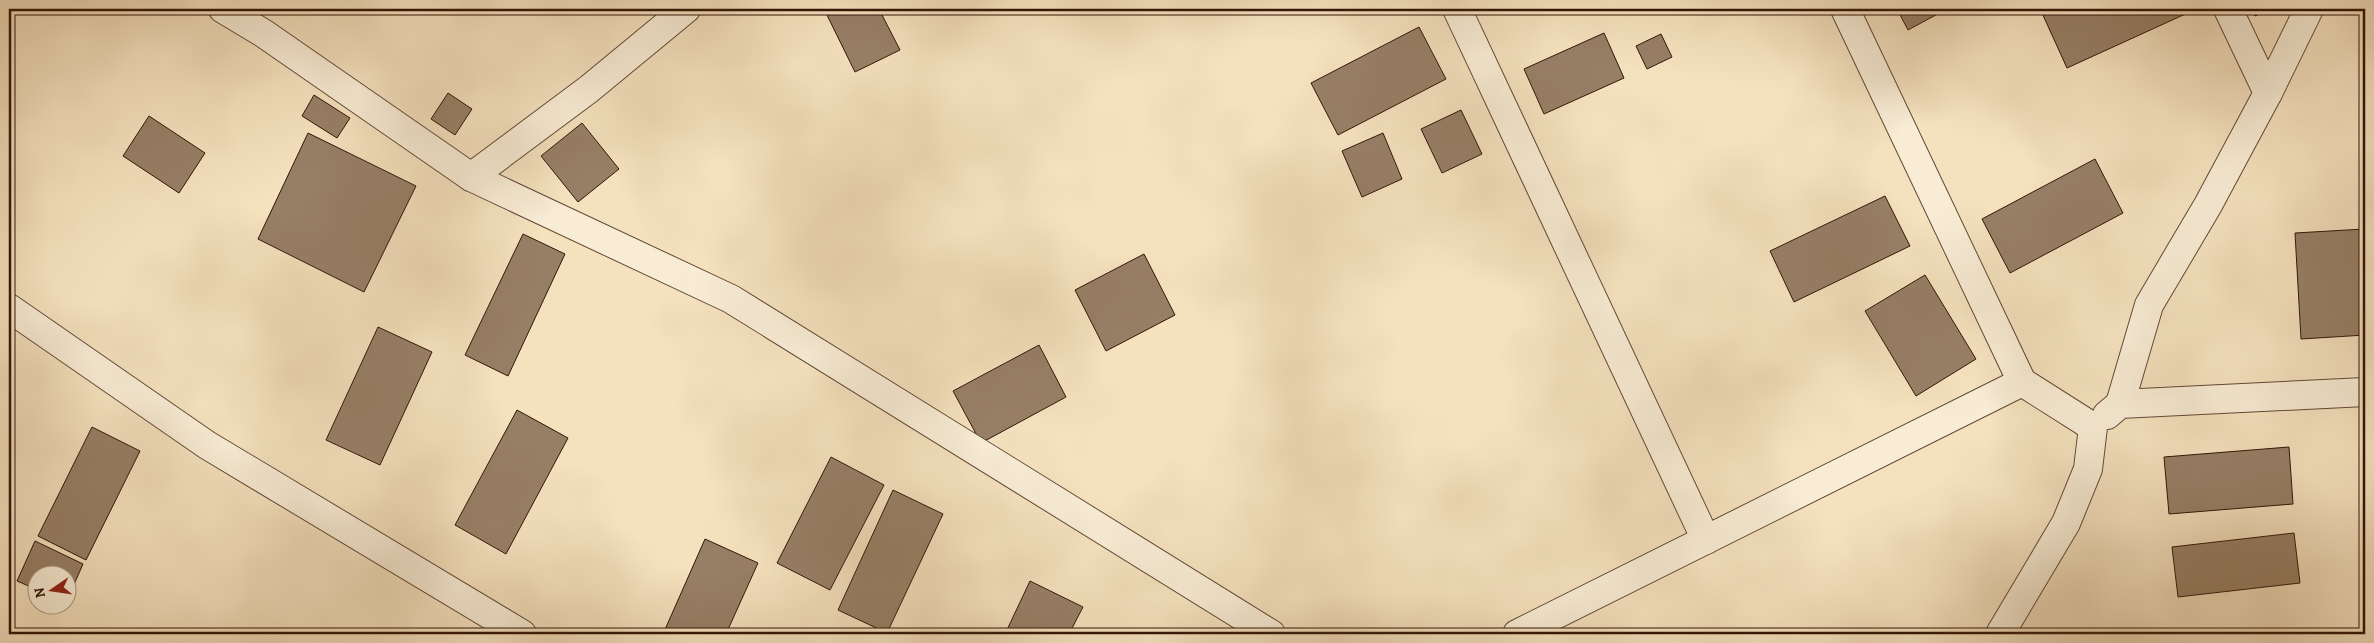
<svg xmlns="http://www.w3.org/2000/svg" width="2374" height="643" font-family="Alegreya,serif">
<style>
.building{fill:#977f66;stroke:#331507}
.lines{fill:none;stroke-linecap:round;stroke-linejoin:round}
.street-casing{stroke:#634835;stroke-width:30}
.street{stroke:#f8ecd5;stroke-width:28}
</style>
<rect width="100%" height="100%" fill="#f4e1be"/>
<filter id="stains"><feTurbulence type="fractalNoise" baseFrequency=".004" numOctaves="4"/><feColorMatrix values="0 0 0 0 .2 0 0 0 0 .09 0 0 0 0 .02 0 0 0 .5 -.17"/></filter>
<radialGradient id="worn" r=".72"><stop offset=".6" stop-color="#630" stop-opacity="0"/><stop offset="1" stop-color="#630" stop-opacity=".3"/></radialGradient>
<g class="building">
<path d="M824,9h55l21,41 -45,22z"/>
<path d="M1897,9h50l-39,21z"/>
<path d="M2051,9h140l1,2 -125,57 -25,-55z"/>
<path d="M2252,9h19l-16,7z"/>
<path d="M1419,27l27,52 -108,56 -27,-52z"/>
<path d="M1604,33l20,45 -80,36 -20,-45z"/>
<path d="M1661,34l11,23 -25,12 -11,-23z"/>
<path d="M448,93l24,16 -17,26 -24,-16z"/>
<path d="M314,95l36,23 -13,20 -35,-22z"/>
<path d="M1461,110l21,44 -40,19 -21,-44z"/>
<path d="M149,116l56,37 -26,40 -56,-37z"/>
<path d="M582,123l37,46 -41,33 -37,-46z"/>
<path d="M308,133l108,53 -52,106 -106,-53z"/>
<path d="M1383,133l19,46 -40,18 -20,-46z"/>
<path d="M2095,159l28,54 -113,60 -28,-54z"/>
<path d="M1885,196l25,50 -116,56 -24,-51z"/>
<path d="M2364,229l1,106 -64,4 -6,-106z"/>
<path d="M523,234l42,20 -57,122 -43,-21z"/>
<path d="M1144,254l31,61 -69,36 -31,-61z"/>
<path d="M1925,275l51,84 -60,37 -51,-85z"/>
<path d="M378,327l54,25 -52,113 -54,-25z"/>
<path d="M1039,345l27,52 -85,46 -28,-52z"/>
<path d="M517,410l51,28 -62,116 -51,-29z"/>
<path d="M92,427l48,24 -54,109 -48,-24z"/>
<path d="M2289,447l4,57 -124,10 -5,-57z"/>
<path d="M831,457l53,28 -54,105 -53,-27z"/>
<path d="M893,490l50,24 -56,119 -49,-23z"/>
<path d="M2294,533l6,50 -122,14 -6,-50z"/>
<path d="M705,539l53,24 -32,71h-63z"/>
<path d="M35,541l48,23 -15,34v-22h-30v14l-21,-9z"/>
<path d="M1030,581l53,26 -14,27h-64z"/>
</g>
<g class="lines">
<defs>
<g id="street">
<path d="M223,9l40,24 208,144 260,122 540,335"/>
<path d="M1457,9l249,531"/>
<path d="M1845,9l177,373 71,45 -5,42 -22,54 -66,111"/>
<path d="M2228,9l40,84"/>
<path d="M471,177l118,-88 97,-80"/>
<path d="M9,308l198,137 315,189"/>
<path d="M2120,404l29,-99 59,-100 60,-112 41,-84"/>
<path d="M2107,415l13,-11 245,-12"/>
<path d="M1517,634l505,-252"/>
</g>
</defs>
<use href="#street" class="street-casing"/>
<use href="#street" class="street"/>
</g>
<rect width="2374" height="643" fill="none" stroke="#f4e1be" stroke-width="30"/>
<rect x="10" y="10" width="2354" height="623" fill="none" stroke="#331507" stroke-width="2.5"/>
<rect x="15" y="15" width="2344" height="613" fill="none" stroke="#331507"/>
<g transform="translate(52 590) rotate(257)"><circle r="24" fill="#f8ecd5" stroke="#a99683"/>
<path d="M0-4L9 19L0 12L-9 19Z" fill="#8f2418"/>
<text y="-8" font-size="14" font-weight="bold" text-anchor="middle" fill="#331507">N</text>
</g>
<rect width="100%" height="100%" filter="url(#stains)"/>
<rect width="100%" height="100%" fill="url(#worn)"/>
</svg>
